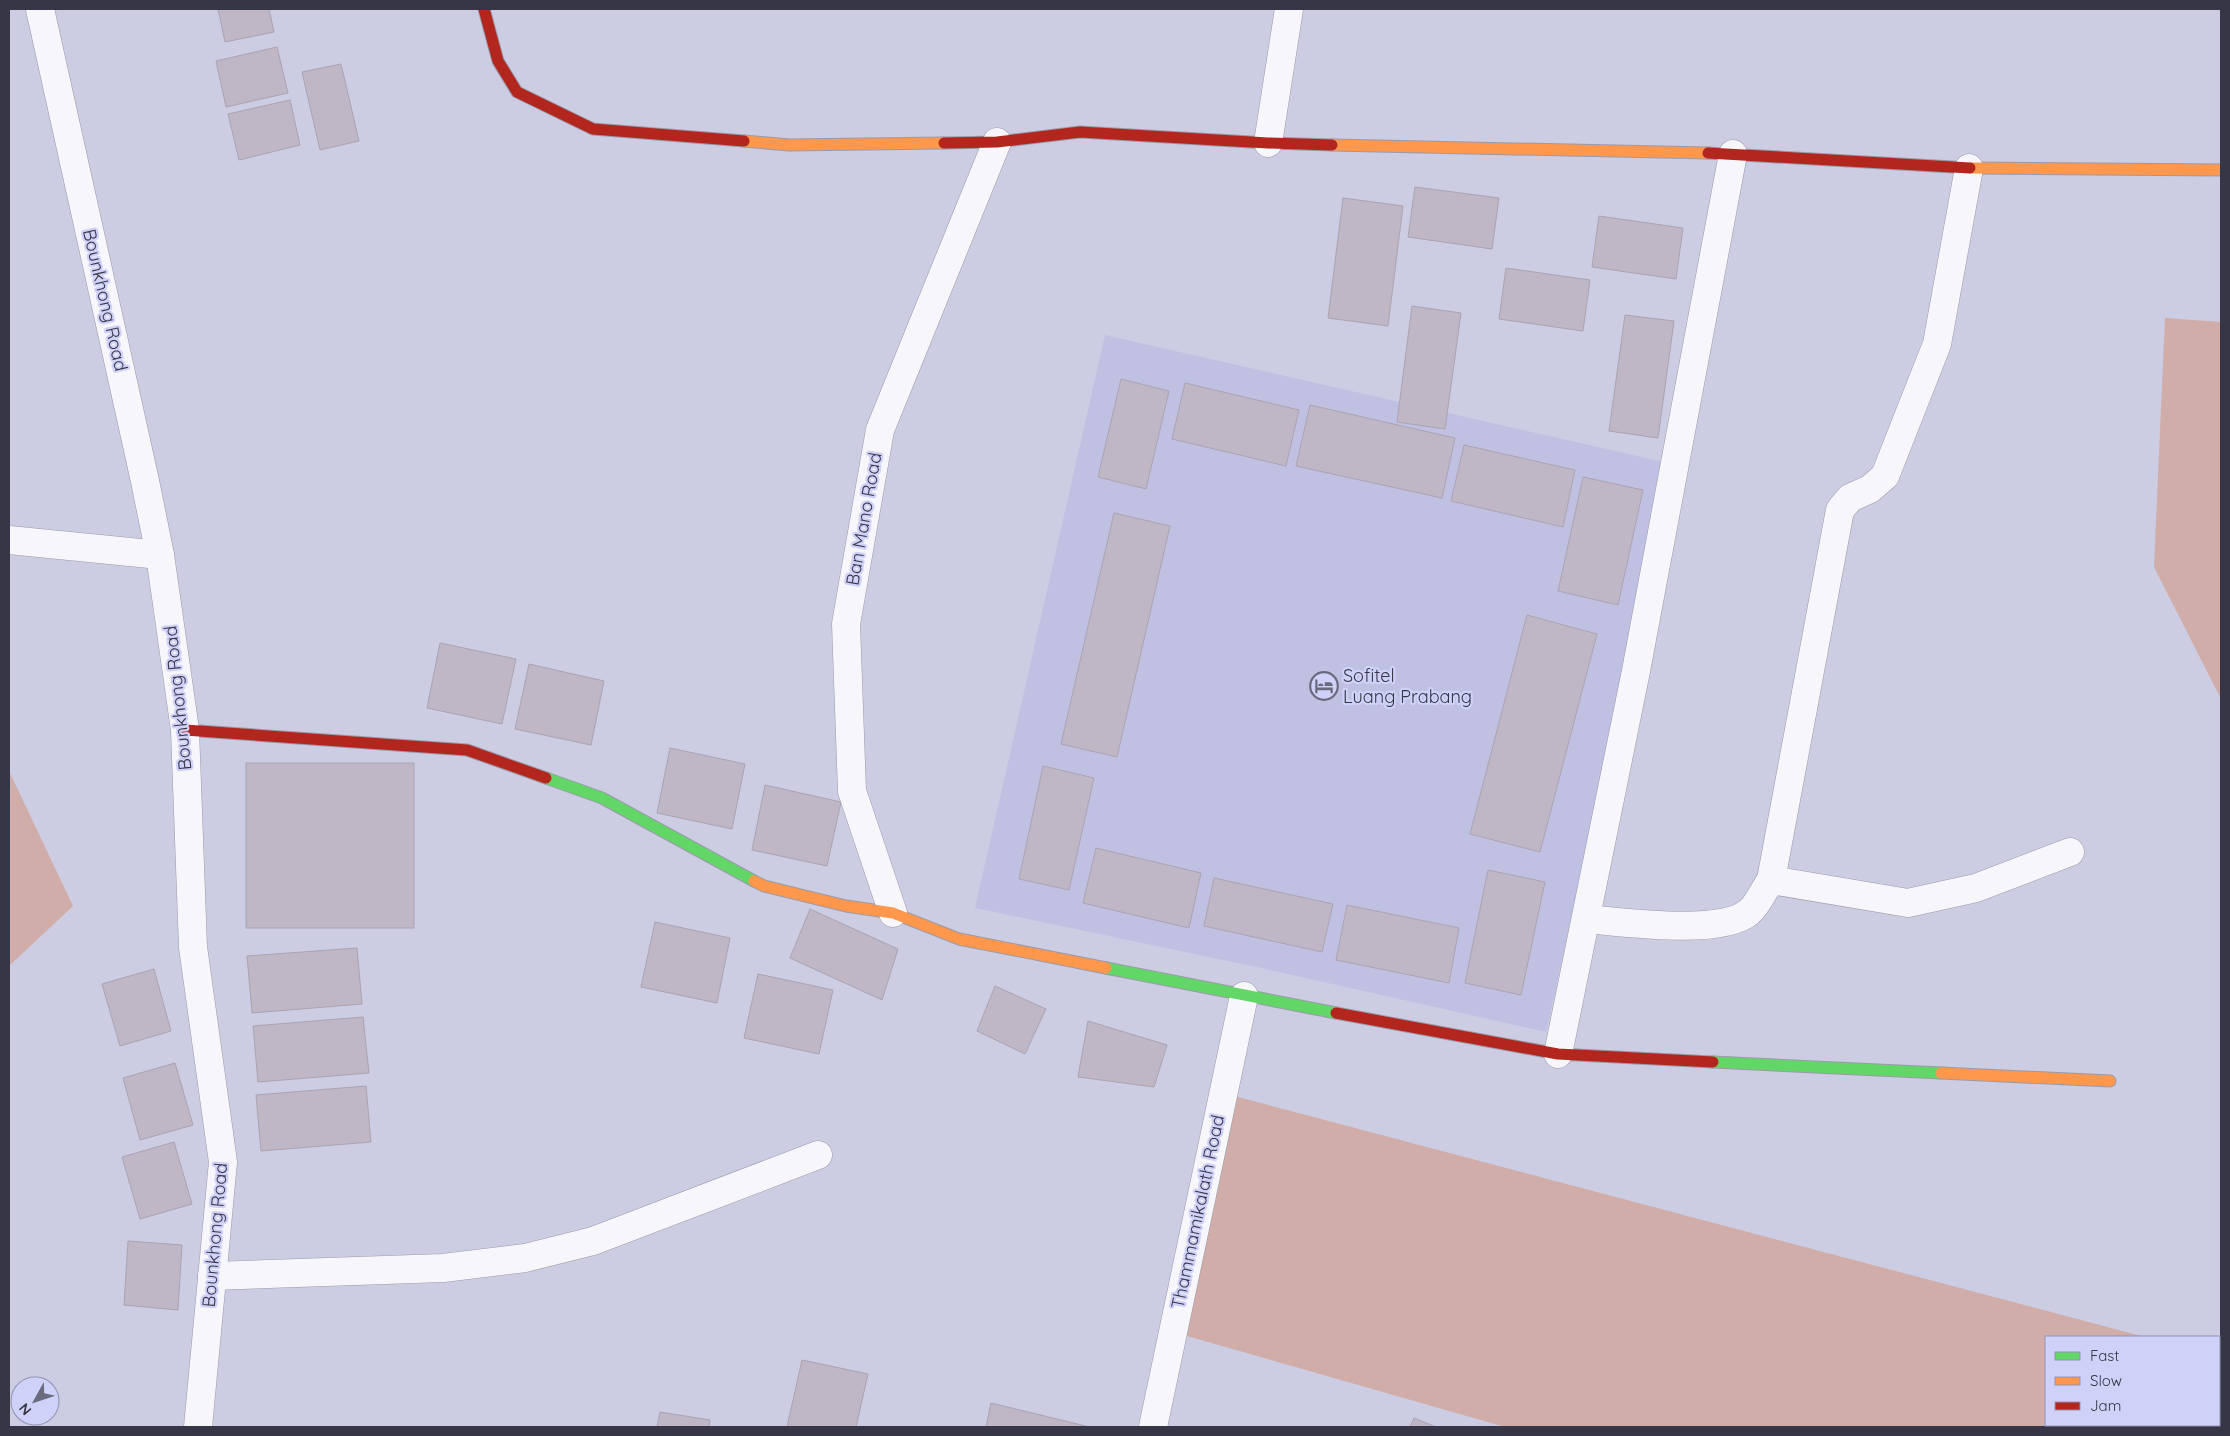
<svg xmlns="http://www.w3.org/2000/svg" width="2230" height="1436" font-family="Quicksand,sans-serif">
<style>
.built{fill:#c0c0e3}
.green{fill:#d0ada8}
.water{fill:#60c1e6}
.building{fill:#bfb7c5;stroke:#aaa3b1}
.lines{fill:none;stroke-linecap:round;stroke-linejoin:round}
.street-casing{stroke:#9a9aab;stroke-width:29}
.fast-casing{stroke:#9a9aab;stroke-width:13}
.slow-casing{stroke:#9a9aab;stroke-width:13}
.jam-casing{stroke:#9a9aab;stroke-width:13}
.street{stroke:#f7f7fb;stroke-width:28}
.fast{stroke:#63d668;stroke-width:11}
.slow{stroke:#ff974d;stroke-width:11}
.jam{stroke:#b3261e;stroke-width:11}
.labels{text-anchor:middle;stroke-width:4.5;stroke-linejoin:round;paint-order:stroke}
.street-label{font-size:18px;fill:#363646;stroke:#d0d1f8}
.poi-label{font-size:18px;fill:#363646;stroke:#d0d1f8;text-anchor:start}
</style>
<rect width="100%" height="100%" fill="#cccce2"/>
<path class="built" d="M1105,335l567,129 -126,568 -280,-63 -291,-61z"/>
<g class="green">
<path d="M2165,318l56,4v377l-67,-132z"/>
<path d="M9,771l64,135 -64,60z"/>
<path d="M1223,1093l922,244h-99v88h138l-1,2h-678l-332,-95z"/>
</g>
<path class="water" d="M2219,1403h2v24h-88l1,-2h85z"/>
<g class="building">
<path d="M218,9h51l5,23 -49,10z"/>
<path d="M277,47l11,46 -62,14 -10,-46z"/>
<path d="M341,64l18,77 -39,9 -18,-78z"/>
<path d="M290,100l10,45 -61,15 -11,-46z"/>
<path d="M1415,187l84,11 -7,51 -84,-12z"/>
<path d="M1343,198l60,8 -15,120 -60,-8z"/>
<path d="M1599,216l84,12 -7,51 -84,-12z"/>
<path d="M1506,268l84,12 -7,51 -84,-12z"/>
<path d="M1412,306l49,7 -16,116 -48,-7z"/>
<path d="M1625,315l49,6 -16,117 -49,-7z"/>
<path d="M1121,379l48,12 -23,98 -48,-12z"/>
<path d="M1185,383l114,27 -13,56 -114,-27z"/>
<path d="M1310,405l145,33 -13,60 -146,-32z"/>
<path d="M1464,445l111,25 -12,57 -112,-26z"/>
<path d="M1583,477l60,13 -25,115 -60,-14z"/>
<path d="M1114,513l56,13 -53,231 -56,-13z"/>
<path d="M1527,615l70,19 -57,218 -70,-18z"/>
<path d="M440,643l76,16 -14,65 -75,-16z"/>
<path d="M529,664l75,17 -13,64 -76,-16z"/>
<path d="M670,748l75,16 -13,65 -75,-16z"/>
<rect x="246" y="763" width="168" height="165"/>
<path d="M1043,766l51,12 -25,112 -50,-11z"/>
<path d="M765,785l76,17 -14,64 -75,-16z"/>
<path d="M1096,848l105,25 -12,55 -106,-25z"/>
<path d="M1488,870l57,12 -24,113 -56,-12z"/>
<path d="M1214,878l119,26 -11,48 -118,-26z"/>
<path d="M1347,905l112,23 -10,55 -113,-23z"/>
<path d="M810,909l88,40 -16,51 -92,-42z"/>
<path d="M655,922l75,16 -13,65 -76,-16z"/>
<path d="M357,948l5,56 -110,9 -5,-57z"/>
<path d="M154,969l17,62 -51,15 -18,-62z"/>
<path d="M758,974l75,16 -14,64 -75,-16z"/>
<path d="M995,986l51,23 -21,45 -48,-23z"/>
<path d="M363,1017l6,56 -111,9 -5,-56z"/>
<path d="M1088,1021l79,24 -13,42 -76,-10z"/>
<path d="M175,1063l18,62 -53,15 -17,-62z"/>
<path d="M366,1086l5,56 -110,9 -5,-56z"/>
<path d="M174,1142l18,62 -52,15 -18,-62z"/>
<path d="M128,1241l54,4 -4,65 -54,-5z"/>
<path d="M802,1360l66,14 -12,53h-69z"/>
<path d="M991,1403l99,24h-104z"/>
<path d="M660,1412l50,8 -1,7h-52z"/>
<path d="M1414,1418l22,9h-26z"/>
</g>
<g class="lines">
<defs>
<g id="street">
<path d="M40,9l105,472 15,74 25,175 8,217 30,215 -25,265"/>
<path d="M1268,143l21,-134"/>
<path d="M9,540l151,15"/>
<path d="M1771,880l137,23 68,-15 94,-36"/>
<path d="M893,913l-41,-122 -6,-167 34,-194 117,-288"/>
<path d="M1586,919c37,3 135,17 163,-7 9,-7 15,-23 22,-32l69,-370 10,-12 20,-9 15,-13 52,-132 32,-176"/>
<path d="M1558,1054l78,-383 97,-517"/>
<path d="M212,1276l231,-8 82,-10 68,-17 225,-86"/>
<path d="M1153,1427l91,-431"/>
</g>
<g id="fast">
<path d="M546,778l56,20 152,83"/>
<path d="M1106,968l230,45"/>
<path d="M1713,1062l228,11"/>
</g>
<g id="slow">
<path d="M744,141l45,4 155,-2"/>
<path d="M1332,145l376,8"/>
<path d="M1970,168l251,2"/>
<path d="M754,881l10,5 82,20 47,7 66,26 147,29"/>
<path d="M1941,1073l169,8"/>
</g>
<g id="jam">
<path d="M484,9l14,52 19,31 76,37 151,12"/>
<path d="M944,143l53,-1 83,-10 188,11 64,2"/>
<path d="M1708,153l262,15"/>
<path d="M185,730l282,20 79,28"/>
<path d="M1336,1013l222,41 155,8"/>
</g>
</defs>
<use href="#street" class="street-casing"/>
<use href="#fast" class="fast-casing"/>
<use href="#slow" class="slow-casing"/>
<use href="#jam" class="jam-casing"/>
<use href="#street" class="street"/>
<use href="#fast" class="fast"/>
<use href="#slow" class="slow"/>
<use href="#jam" class="jam"/>
</g>
<defs>
<symbol id="hotel-ring" viewBox="-11 -11 22 22"><circle r="9.5" fill="#d0d1f8" stroke="#6a6a7d" stroke-width="1.5"/><path d="M-6-4.5h1.5V1H6V5H4.5V3h-9V5H-6ZM-4 0a1.8 1.8 0 1 1 3.6 0ZM.5 0V-2.5h3Q6-2.5 6 0Z" fill="#6a6a7d"/></symbol>
</defs>
<g fill-rule="evenodd">
<use href="#hotel-ring" x="1308" y="670" width="32" height="32"/>
</g>
<g class="labels">
<g class="street-label">
<text transform="translate(105 300) rotate(77)" y="6">Bounkhong Road</text>
<text transform="translate(864 519) rotate(-80)" y="6">Ban Mano Road</text>
<text transform="translate(178 698) rotate(-96)" y="6">Bounkhong Road</text>
<text transform="translate(1198 1212) rotate(-78)" y="6">Thammamikalath Road</text>
<text transform="translate(215 1235) rotate(-85)" y="6">Bounkhong Road</text>
</g>
<g class="poi-label">
<text x="1343" y="682">Sofitel<tspan x="1343" dy="21">Luang Prabang</tspan></text>
</g>
</g>
<rect width="2230" height="1436" fill="none" stroke="#363646" stroke-width="20"/>
<rect x="2045" y="1336" width="175" height="90" fill="#d0d1f8" stroke="#9293b1"/>
<rect x="2055" y="1352" width="25" height="8" fill="#63d668" stroke="#9293b1"/>
<text x="2090" y="1361" font-size="15" fill="#363646">Fast</text>
<rect x="2055" y="1377" width="25" height="8" fill="#ff974d" stroke="#9293b1"/>
<text x="2090" y="1386" font-size="15" fill="#363646">Slow</text>
<rect x="2055" y="1402" width="25" height="8" fill="#b3261e" stroke="#9293b1"/>
<text x="2090" y="1411" font-size="15" fill="#363646">Jam</text>
<g transform="translate(35 1401) rotate(230)"><circle r="24" fill="#d0d1f8" stroke="#9293b1"/>
<path d="M0-4L9 19L0 12L-9 19Z" fill="#6a6a7d"/>
<text y="-8" font-size="14" font-weight="bold" text-anchor="middle" fill="#363646">N</text>
</g>
</svg>
